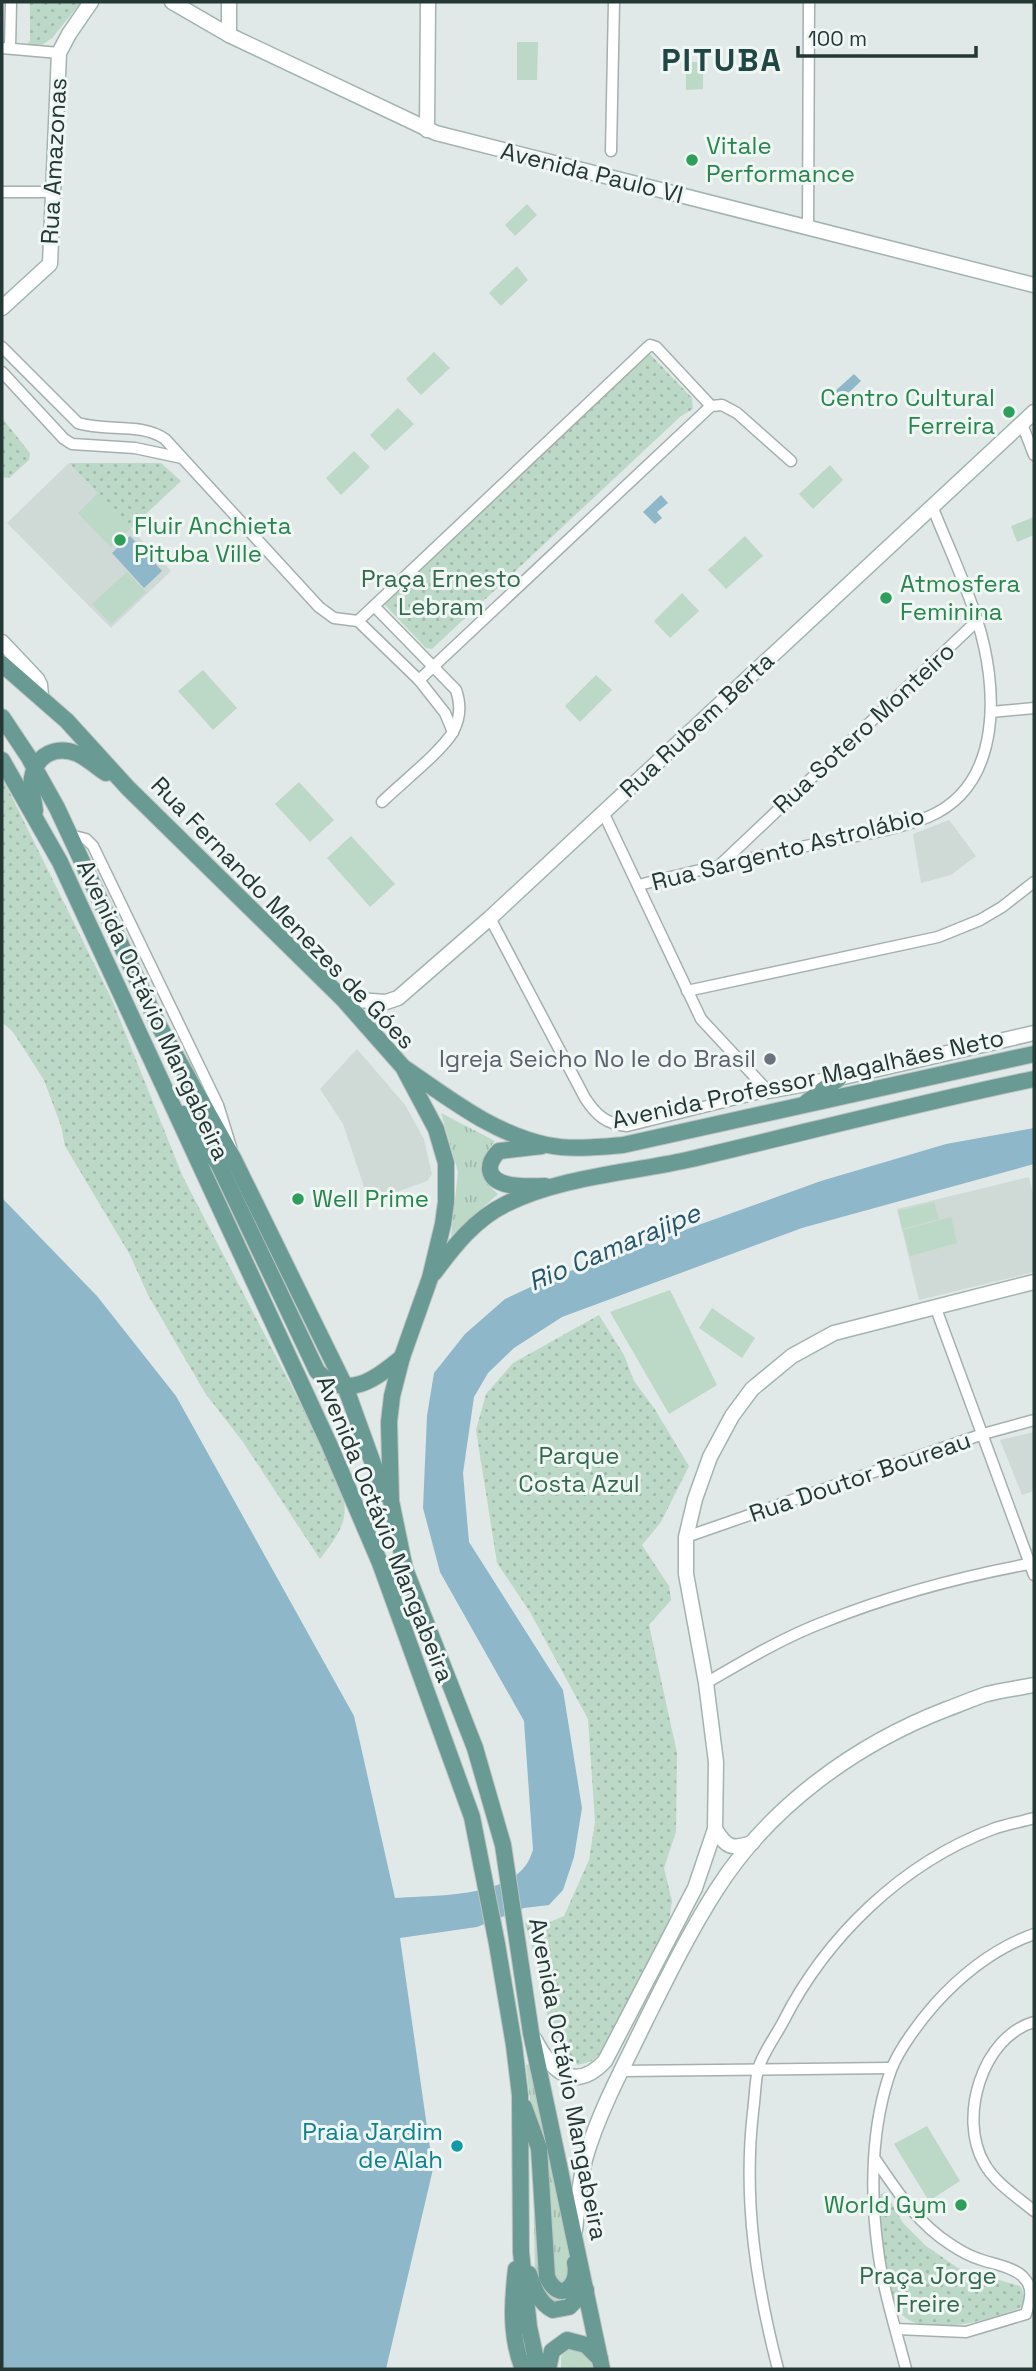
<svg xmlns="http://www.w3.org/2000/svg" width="1036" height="2371" font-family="'Space Grotesk',sans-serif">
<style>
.built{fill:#cfd9d6}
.grass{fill:url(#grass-tufts)}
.park{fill:url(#park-dots)}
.pitch{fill:#bcd8c7}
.water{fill:#8eb7c9}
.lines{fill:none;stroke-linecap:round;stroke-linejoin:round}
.street-casing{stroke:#a4b0ae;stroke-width:13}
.secondary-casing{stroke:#a1b4b0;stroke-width:17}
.primary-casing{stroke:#bdc3c2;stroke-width:18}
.street{stroke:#fff;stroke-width:10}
.secondary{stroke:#fff;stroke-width:14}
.primary{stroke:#6a9a94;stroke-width:16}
.leisure-dot{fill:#2e9e5b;stroke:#f0f6f4;stroke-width:2.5}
.worship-dot{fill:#6b7280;stroke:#f0f6f4;stroke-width:2.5}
.culture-dot{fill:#0f9aa8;stroke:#f0f6f4;stroke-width:2.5}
.labels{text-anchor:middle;stroke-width:6;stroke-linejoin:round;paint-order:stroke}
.leisure-label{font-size:24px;fill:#27864d;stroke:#f0f6f4;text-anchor:start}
.street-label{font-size:24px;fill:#233835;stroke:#f0f6f4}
.park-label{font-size:24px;fill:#326a4f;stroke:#f0f6f4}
.worship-label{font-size:24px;fill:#5b616d;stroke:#f0f6f4;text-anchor:end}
.culture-label{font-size:24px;fill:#0d838f;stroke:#f0f6f4;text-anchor:end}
.water-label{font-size:26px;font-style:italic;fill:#24566d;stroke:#f0f6f4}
.district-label{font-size:32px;font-weight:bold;letter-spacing:2px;fill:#214744;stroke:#f0f6f4}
</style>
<defs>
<pattern id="grass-tufts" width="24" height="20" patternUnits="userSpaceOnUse" patternTransform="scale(1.75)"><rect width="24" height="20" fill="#bcd8c7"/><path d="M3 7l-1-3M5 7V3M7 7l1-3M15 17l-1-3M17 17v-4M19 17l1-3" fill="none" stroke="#a1baac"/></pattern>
<pattern id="park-dots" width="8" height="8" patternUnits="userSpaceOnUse" patternTransform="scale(1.75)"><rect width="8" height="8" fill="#bcd8c7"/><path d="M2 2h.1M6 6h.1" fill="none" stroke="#a1baac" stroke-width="1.8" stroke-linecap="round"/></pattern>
</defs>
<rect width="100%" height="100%" fill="#e0e9e7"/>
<g class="built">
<path d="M69,463l102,108 -60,57 -104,-105z"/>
<path d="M949,820l27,36 -25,19 -30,8 -8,-49z"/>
<path d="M357,1049l48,56 19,34 8,35 -5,7 -58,21 -26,-78 -23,-35z"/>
<path d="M1029,1177l5,23v72l-115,28 -22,-91z"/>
<path d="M1034,1432v59l-12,4 -22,-55z"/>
</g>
<g class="grass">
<path d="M441,1113l54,28c-17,21 -18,35 3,53l-47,42 7,-64z"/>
<path d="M530,2064l46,217 -6,16 -11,8 -13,-3 -11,-27 -3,-158 -6,-52z"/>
<path d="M569,2348c15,0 21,8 24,21h-32v-12z"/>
</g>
<g class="park">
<path d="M30,2h51l-28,35 -12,9 -15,-1 4,-4z"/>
<path d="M648,352l44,46 1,11 -12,7 -249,233 -6,-1 -41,-43v-4z"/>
<path d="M2,418l28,35 -1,7 -20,18 -7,-1z"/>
<path d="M69,463h92l20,18 -50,47z"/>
<path d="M2,777l110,223 71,177 154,297c14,41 9,51 -17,85l-77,-117 -38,-49 -57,-98 -18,-40 -65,-109 -4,-20 -17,-46 -31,-48 -11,-10z"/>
<path d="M599,1315l25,40 10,26 20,27 35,58 -28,56 -19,23 27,41 2,14 -22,25 28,128 -1,79 -12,36 8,33 -3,20 -63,126 -14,14 -14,4 -21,-16v-7l-6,-7 -13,-68 -13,-44 20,1 19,-8 25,-56 6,-38 -7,-103 -58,-107 -33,-49 -21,-133 10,-36 27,-31z"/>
<path d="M885,2192l18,31 23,23 32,22 62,18c5,9 6,14 0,22 -30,11 -92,31 -118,7 -18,-16 -22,-96 -23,-120z"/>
</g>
<g class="pitch">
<path d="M517,42h21l-1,38h-20z"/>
<path d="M686,62h17v27l-17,1z"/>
<path d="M527,204l10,11 -22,21 -10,-11z"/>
<path d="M517,266l11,14 -27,26 -12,-13z"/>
<path d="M434,352l16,16 -29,27 -15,-16z"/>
<path d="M398,408l16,16 -29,27 -15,-16z"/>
<path d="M354,451l16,16 -29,28 -15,-17z"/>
<path d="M830,465l13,15 -30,29 -14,-15z"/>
<path d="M98,493l33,35 -20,19 -33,-34z"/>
<path d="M1034,517v18l-17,7 -6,-16z"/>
<path d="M745,536l18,20 -37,33 -18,-19z"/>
<path d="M127,572l19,20 -35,32 -19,-20z"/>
<path d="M682,593l17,18 -29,27 -16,-17z"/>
<path d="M203,670l34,38 -24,22 -35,-39z"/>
<path d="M596,675l16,15 -32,32 -15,-16z"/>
<path d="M299,782l35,38 -24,22 -35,-38z"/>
<path d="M351,836l44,48 -25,23 -43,-49z"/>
<path d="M934,1202l5,17 -37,10 -4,-18z"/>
<path d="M951,1217l6,26 -47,13 -7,-26z"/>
<path d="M670,1290l47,95 -48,29 -59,-102z"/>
<path d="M712,1308l43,30 -13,20 -43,-30z"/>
<path d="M927,2126l33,55 -31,20 -35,-57z"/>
</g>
<g class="water">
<path d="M854,374l7,7 -21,20 -7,-8z"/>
<path d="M661,495l7,8 -11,9 5,6 -7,6 -12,-12z"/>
<path d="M130,536l32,35 -18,17 -32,-35z"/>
<path d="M1034,1128v36l-232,64 -240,89 -48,31 -26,25 -14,24 -11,76 6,69 94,148 19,118 -8,49 -11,33 -14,15 -25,3 -47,19 -77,11 33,231 -47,200h-384v-1171l95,98 79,100 178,320 41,182c36,-3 108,0 131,-33 3,-4 5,-10 7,-15l-9,-129 -84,-149 -17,-64 4,-92 7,-43 31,-39 40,-35 43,-20 273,-98 125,-37z"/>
</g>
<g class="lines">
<defs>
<g id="street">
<path d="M2,48l57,5"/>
<path d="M10,48l1,-46"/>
<path d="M611,151l3,-149"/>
<path d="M2,192h52"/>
<path d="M808,227l1,-225"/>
<path d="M2,347l76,76c27,9 63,-1 87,16l154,168 15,11 24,3 61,59 26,33 8,19"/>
<path d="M2,372l62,67 8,5 63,4 47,10"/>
<path d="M1022,424l12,31"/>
<path d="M374,606l82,84c5,14 4,29 -3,42 -13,21 -53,52 -71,70"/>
<path d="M358,621l292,-276 6,2 55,59"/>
<path d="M419,680l292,-274 11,-1 15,8 54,48"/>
<path d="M991,712l43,-4"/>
<path d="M603,812l98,207 67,72"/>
<path d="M70,835l16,4 7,7 125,259 13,42"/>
<path d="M722,863l256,-243"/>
<path d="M639,885c58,-15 117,-28 176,-41 37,-8 78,-13 113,-27 76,-32 70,-132 49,-197 -12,-39 -30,-76 -45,-114"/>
<path d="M490,918l95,180c11,17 21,26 42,28l141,-35"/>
<path d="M687,991l251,-54 42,-17 22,-13 32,-25"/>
<path d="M935,1306l99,269"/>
<path d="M686,1537l297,-103 51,-14"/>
<path d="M706,1683c38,-22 76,-45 118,-61 67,-27 139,-46 210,-59"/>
<path d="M1034,2022c-52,15 -76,96 -50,141 11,20 32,33 50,48"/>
<path d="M621,2071l270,-3"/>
<path d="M875,2159c22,32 42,64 75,85 9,6 19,12 29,15 13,5 36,8 45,19 10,10 6,23 2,36l-60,18 -70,-3"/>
<path d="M778,2369c-22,-85 -35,-169 -25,-257 2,-14 2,-30 5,-43 5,-16 17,-32 25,-47 43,-85 119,-159 210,-193 13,-5 28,-7 41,-11"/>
<path d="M906,2369c-10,-39 -23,-79 -28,-119 -8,-58 -7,-124 13,-180 8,-21 29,-49 44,-66 28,-31 60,-56 99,-70"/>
</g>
<g id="secondary">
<path d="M172,2l57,33 207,98 598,152"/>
<path d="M229,35v-33"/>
<path d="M427,130l1,-128"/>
<path d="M2,308l48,-44 9,-211 10,-19 22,-32"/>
<path d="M2,642l35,37 3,6 1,11"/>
<path d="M343,999l43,3 12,-4 92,-80 544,-506"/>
<path d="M768,1091l71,-13 195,-45"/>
<path d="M715,1829c11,18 16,21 37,14"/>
<path d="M535,2040c17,32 40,53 70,21l90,-173 20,-59 1,-67 -10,-79 -20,-109v-37l9,-38 15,-42 22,-41 20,-27 40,-33 42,-23 200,-51"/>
<path d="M575,2230c3,-25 4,-50 11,-74 14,-47 39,-92 60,-136 22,-44 44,-89 71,-131 53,-83 139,-145 230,-180 14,-5 27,-11 40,-15 16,-4 32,-6 47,-9"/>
</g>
<g id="primary">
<path d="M2,664l65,57 61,67 215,211 60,68 33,62 10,34v39l-3,22 -13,54 -28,79 -10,39 -3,26 2,79 14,68 70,179 28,97 28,188 71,336"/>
<path d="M2,717l26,39 29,52 101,216 76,136 111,226 39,108"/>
<path d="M2,760l58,102 270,584 50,117 92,254 25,127 17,101 6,50 1,157 8,75 9,42"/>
<path d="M35,811c-1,-11 -5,-22 -3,-33 4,-24 25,-33 46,-24 10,5 19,13 28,19"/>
<path d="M406,1069c44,30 88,65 141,76 24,5 52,2 76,0l411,-91"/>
<path d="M807,1102l32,-24"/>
<path d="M183,1114l36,51 98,206c29,31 59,8 85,-14"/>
<path d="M542,1146l-43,5c-5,5 -10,11 -9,19 3,20 41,16 55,16"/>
<path d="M434,1273c20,-27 41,-54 72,-69 55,-27 122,-31 181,-44 116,-27 231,-57 347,-81"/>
<path d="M524,2107l15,41 8,129c12,27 33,10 28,-14"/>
<path d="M516,2269c-4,34 -6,68 7,100"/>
<path d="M529,2274c5,15 10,29 24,36l16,-3 17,-17"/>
<path d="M548,2369l4,-18 15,-11 19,5 14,14"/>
</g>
</defs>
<use href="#street" class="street-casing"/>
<use href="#secondary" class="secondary-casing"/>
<use href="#primary" class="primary-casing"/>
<use href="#street" class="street"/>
<use href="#secondary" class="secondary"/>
<use href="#primary" class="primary"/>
</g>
<g class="leisure-dot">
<circle cx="692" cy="160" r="7"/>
<circle cx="1009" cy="412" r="7"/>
<circle cx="120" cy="540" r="7"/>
<circle cx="886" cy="598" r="7"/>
<circle cx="298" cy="1199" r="7"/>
<circle cx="961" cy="2205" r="7"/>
</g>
<circle class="worship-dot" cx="770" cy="1059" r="7"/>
<circle class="culture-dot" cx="457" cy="2146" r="7"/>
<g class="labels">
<g class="leisure-label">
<text x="706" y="154">Vitale<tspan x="706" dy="28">Performance</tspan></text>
<text x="995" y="406" text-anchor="end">Centro Cultural<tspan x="995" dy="28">Ferreira</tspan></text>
<text x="134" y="534">Fluir Anchieta<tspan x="134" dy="28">Pituba Ville</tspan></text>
<text x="900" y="592">Atmosfera<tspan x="900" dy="28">Feminina</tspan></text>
<text x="312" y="1207">Well Prime</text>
<text x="947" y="2213" text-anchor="end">World Gym</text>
</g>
<g class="street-label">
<text transform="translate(54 161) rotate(-87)" y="8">Rua Amazonas</text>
<text transform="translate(592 173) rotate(14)" y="8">Avenida Paulo VI</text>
<text transform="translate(697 725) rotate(-43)" y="8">Rua Rubem Berta</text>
<text transform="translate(864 728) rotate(-43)" y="8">Rua Sotero Monteiro</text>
<text transform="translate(788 849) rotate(-14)" y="8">Rua Sargento Astrolábio</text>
<text transform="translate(283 913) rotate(46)" y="8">Rua Fernando Menezes de Góes</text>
<text transform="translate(153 1010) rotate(65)" y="8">Avenida Octávio Mangabeira</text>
<text transform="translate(808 1079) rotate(-12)" y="8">Avenida Professor Magalhães Neto</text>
<text transform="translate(860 1477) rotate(-19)" y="8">Rua Doutor Boureau</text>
<text transform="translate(385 1529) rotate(68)" y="8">Avenida Octávio Mangabeira</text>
<text transform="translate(568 2079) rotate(79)" y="8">Avenida Octávio Mangabeira</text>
</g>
<g class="park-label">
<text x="441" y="587">Praça Ernesto<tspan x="441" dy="28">Lebram</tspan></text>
<text x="579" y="1464">Parque<tspan x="579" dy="28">Costa Azul</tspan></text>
<text x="928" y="2284">Praça Jorge<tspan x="928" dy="28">Freire</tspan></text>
</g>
<g class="worship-label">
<text x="756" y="1067">Igreja Seicho No Ie do Brasil</text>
</g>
<g class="culture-label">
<text x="443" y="2140">Praia Jardim<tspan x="443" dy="28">de Alah</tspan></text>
</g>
<g class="water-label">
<text transform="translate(614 1247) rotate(-23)" y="9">Rio Camarajipe</text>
</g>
<g class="district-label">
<text x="722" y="71">PITUBA</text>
</g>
</g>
<rect width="1036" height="2371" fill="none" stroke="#233835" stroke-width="7"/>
<path d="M798 46v10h178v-10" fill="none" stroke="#233835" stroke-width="3.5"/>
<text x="808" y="46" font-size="21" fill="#233835" stroke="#f0f6f4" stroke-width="5" paint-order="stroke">100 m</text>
</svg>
